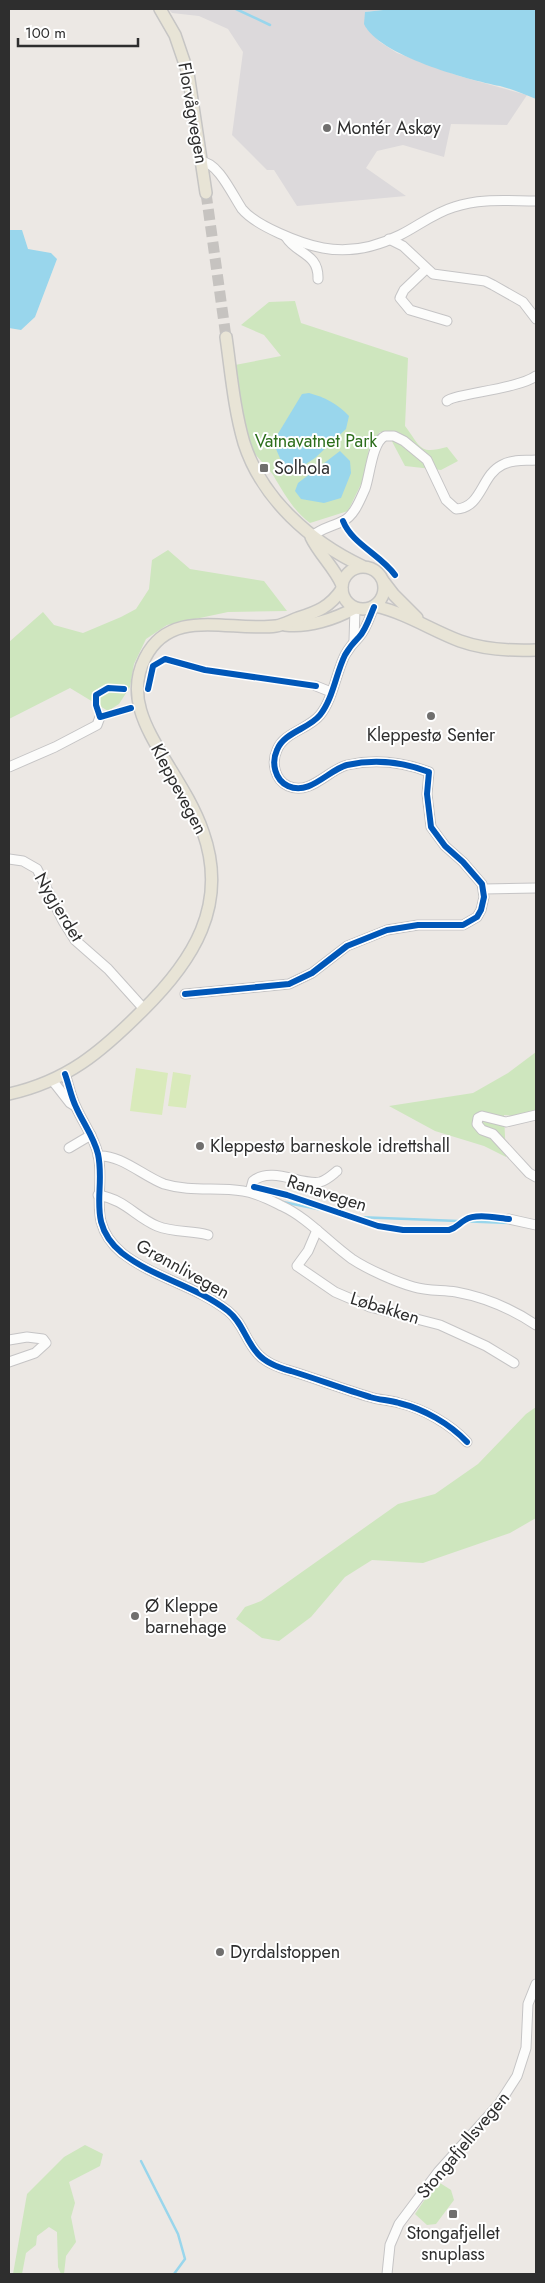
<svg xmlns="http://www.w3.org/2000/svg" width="545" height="2283" font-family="Jost,sans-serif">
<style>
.industrial{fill:#dcd9db}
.green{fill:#cee6be}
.pitch{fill:#d9eabb}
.water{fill:#99d6ec}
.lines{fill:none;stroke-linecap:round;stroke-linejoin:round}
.stream{stroke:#99d6ec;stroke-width:2.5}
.major-tunnel{stroke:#c6c3c0;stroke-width:11;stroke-dasharray:11 5.5;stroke-linecap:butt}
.minor-casing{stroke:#c5c4c5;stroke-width:11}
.major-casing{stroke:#c6c5c4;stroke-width:14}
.minor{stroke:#fcfcfb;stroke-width:9}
.major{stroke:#e8e4d6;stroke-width:11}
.cycleway-casing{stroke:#fff;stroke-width:9}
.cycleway{stroke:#0057b8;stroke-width:6}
.poi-dot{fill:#706f6e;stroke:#fff;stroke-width:2}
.labels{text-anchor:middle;stroke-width:4;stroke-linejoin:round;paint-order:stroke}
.street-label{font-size:18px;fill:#2e2e2e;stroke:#fff}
.poi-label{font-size:18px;fill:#2e2e2e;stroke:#fff;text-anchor:start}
.park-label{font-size:18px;fill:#2c6e1b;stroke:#fff}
</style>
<rect width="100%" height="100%" fill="#ece8e4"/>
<path class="industrial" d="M168,9h224l-27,3 1,16 14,14 17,11 62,23 68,19 -20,30 -56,-1 -7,33 -41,-12 -26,6 -11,17 40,28 -109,10 -23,-36h-7l-35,-35 11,-83 -15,-23 -29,-13 -27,-3z"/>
<g class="green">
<path d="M295,301l6,22 107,35 -3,68c16,21 14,29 42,21l11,14 -17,9 -36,-4 -18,-34h-7l-10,12 -7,36 -15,31 -38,12c-18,-14 -26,-30 -37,-48 -6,-9 -14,-15 -20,-24 -11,-16 -14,-65 -18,-86l46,-9 -17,-21 -23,-10 28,-23z"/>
<path d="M168,550l22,19 74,12 23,30 -59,1 -61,13 -21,14 -12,25 -4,23 -11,17 -11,7 -38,-23 -61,31v-77l34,-30 11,13 29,8 38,-16 15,-8 13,-20 3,-29z"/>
<path d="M536,1052v66l-32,-3 2,42 -22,-11 -49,-15 -46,-25 84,-13 35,-20z"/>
<path d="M536,1407v111l-26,15 -87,30 -51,-3 -27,17 -34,40 -32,24 -17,-3 -26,-19 9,-12 16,-6 137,-97 37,-10 43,-30 48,-50z"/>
<path d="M85,2145l18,9 -3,12 -31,16 6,21 -4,14 5,25 -10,14 -2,18h-3l-3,-7 -1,-35 -8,-5 -12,9 -1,9 -10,8 -4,21h-9l14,-80 37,-37z"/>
<path d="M436,2183h4l11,7 3,10 -18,24 -9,1 -12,-11z"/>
</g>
<g class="pitch">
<path d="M136,1068l32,5 -6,42 -32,-4z"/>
<path d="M173,1072l18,3 -5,33 -18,-2z"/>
</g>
<g class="water">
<path d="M392,9h144v90c-11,-4 -24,-10 -36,-13 -32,-6 -122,-31 -136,-62l1,-12z"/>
<path d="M9,230h13l6,19 23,4 6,6 -22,58 -14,13 -12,-2z"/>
<path d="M309,393c15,4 29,11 40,23l-3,13 -31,29 -23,15 -7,-3 -12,-28 29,-48z"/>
<path d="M340,451l10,10 1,12 -10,25 -17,5 -23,-4 -6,-8 3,-8z"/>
</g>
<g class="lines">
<g class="stream">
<path d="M236,9l34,16"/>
<path d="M283,1202l74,15 151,6"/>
<path d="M141,2161l37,73 7,25 -11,15"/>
</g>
<path class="major-tunnel" d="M206,193l20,144"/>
<defs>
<g id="minor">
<path d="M202,162c16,0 31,34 40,47 14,17 59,35 81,39 26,5 53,-1 77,-13 18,-9 34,-22 54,-28 27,-9 54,-6 82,-6"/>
<path d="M286,237c10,17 33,16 32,42"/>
<path d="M389,239l14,7 30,28 52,7 8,4 30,17 13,17"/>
<path d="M426,269l-22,21 -4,8 10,12 37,11"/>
<path d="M447,401c6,-7 71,-12 89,-25"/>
<path d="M311,537c10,-9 20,-10 32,-16 11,-5 17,-21 22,-32 5,-14 7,-47 20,-53h9l10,5 23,19 19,40 10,9c26,-1 25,-34 46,-44 10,-6 23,-4 34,-5"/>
<path d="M354,641l1,-33"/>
<path d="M316,686l15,6"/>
<path d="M9,767l46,-20 42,-22 3,-8"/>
<path d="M9,859l14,2 14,8 26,52 12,19 33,29 36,40"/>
<path d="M484,889l52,-1"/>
<path d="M185,994l104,-10 23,-11 35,-27 40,-16 31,-5h45l14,-8 4,-7 3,-13 -2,-13 -19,-22 -18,-16 -14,-19 -4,-33 2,-22c-26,-10 -55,-13 -82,-7 -19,5 -37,31 -59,21 -13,-6 -17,-23 -11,-36 7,-18 32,-21 43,-35 13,-16 16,-42 25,-60 4,-7 8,-12 14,-18 7,-7 11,-21 15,-30"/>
<path d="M65,1074c4,11 6,23 11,33 7,16 18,30 22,47 8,37 -13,68 24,99 32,25 74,33 106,58 15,12 17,29 30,43 7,8 22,14 33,17 26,8 52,18 79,26 9,3 19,3 29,6 25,6 51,21 68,39"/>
<path d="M52,1080l18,23 5,3"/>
<path d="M536,1115l-30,7 -24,-6 -4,2 -1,6 5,6 11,4 36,39 7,4"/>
<path d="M69,1148l22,-13"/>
<path d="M98,1156c22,-2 45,20 66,28 26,8 52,3 79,7 14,2 27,9 39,15 26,12 46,36 70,53 15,10 44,23 62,28 13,4 28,3 42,5 28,5 56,17 80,33"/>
<path d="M250,1192l3,-11c19,-15 49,5 67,1 7,-2 12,-7 17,-11"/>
<path d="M98,1195c28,5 36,21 59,31 17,7 34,4 51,9"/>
<path d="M509,1219l27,6"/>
<path d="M317,1230l-9,21 -11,15 38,26 35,15 70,18 46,21 28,17"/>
<path d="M9,1340l18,-3 16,2 3,4 -11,10 -26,9"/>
<path d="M387,2274l3,-29 9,-21 39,-52 61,-68 18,-28 9,-28 2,-44 8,-20"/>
</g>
<g id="major">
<path d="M160,9l15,26 13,38 18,120"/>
<path d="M226,337c5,35 8,72 18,106 18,56 67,99 118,123"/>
<path d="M311,537c8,17 23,30 31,48"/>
<circle cx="363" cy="588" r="21"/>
<path d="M384,582l10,13 23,23"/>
<path d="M375,606c31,7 56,24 85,35 25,9 50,10 76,9"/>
<path d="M285,625c23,3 50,-6 70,-17"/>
<path d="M9,1094c58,-13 92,-42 133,-83 51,-50 87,-106 61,-179 -9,-26 -24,-49 -38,-72 -19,-32 -39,-65 -20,-102 26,-52 85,-26 131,-32 7,-1 14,-5 22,-8 19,-6 32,-11 44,-29"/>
</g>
</defs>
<use href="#minor" class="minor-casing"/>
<use href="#major" class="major-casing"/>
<use href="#minor" class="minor"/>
<use href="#major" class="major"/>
<defs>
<g id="cycleway">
<path d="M343,521c9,23 38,34 52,54"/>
<path d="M124,689l-16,-1 -12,7v10l4,12 31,-9"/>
<path d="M148,689l5,-23 12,-7 40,11 111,16"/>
<path d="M185,994l104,-10 23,-11 35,-27 40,-16 31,-5h45l14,-8 4,-7 3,-13 -2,-13 -19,-22 -18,-16 -14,-19 -4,-33 2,-22c-26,-10 -55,-13 -82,-7 -19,5 -37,31 -59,21 -13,-6 -17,-23 -11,-36 7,-18 32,-21 43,-35 13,-16 16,-42 25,-60 4,-7 8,-12 14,-18 7,-7 11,-21 15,-30"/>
<path d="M65,1074c4,11 6,23 11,33 7,16 18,30 22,47 8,37 -13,68 24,99 32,25 74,33 106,58 15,12 17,29 30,43 7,8 22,14 33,17 26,8 52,18 79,26 9,3 19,3 29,6 25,6 51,21 68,39"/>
<path d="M254,1187l33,8 91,31 25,4h46c8,-2 9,-6 16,-10 11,-7 32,-2 44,-1"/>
</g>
</defs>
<use href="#cycleway" class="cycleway-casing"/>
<use href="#cycleway" class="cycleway"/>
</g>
<g class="poi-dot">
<circle cx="327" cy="128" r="5"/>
<rect x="259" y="463" width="10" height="10" rx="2.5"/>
<circle cx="431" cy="716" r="5"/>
<circle cx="200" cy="1146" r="5"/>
<circle cx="135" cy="1616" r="5"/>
<circle cx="220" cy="1952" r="5"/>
<rect x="448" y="2209" width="10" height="10" rx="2.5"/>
</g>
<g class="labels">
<g class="street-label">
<text transform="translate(193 113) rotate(80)" y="6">Florvågvegen</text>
<text transform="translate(179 789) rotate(62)" y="6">Kleppevegen</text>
<text transform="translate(59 907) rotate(59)" y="6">Nygjerdet</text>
<text transform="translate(327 1193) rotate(18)" y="6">Ranavegen</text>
<text transform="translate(183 1269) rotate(29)" y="6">Grønnlivegen</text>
<text transform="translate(385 1308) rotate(17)" y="6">Løbakken</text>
<text transform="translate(463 2145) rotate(-50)" y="6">Stongafjellsvegen</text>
</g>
<g class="poi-label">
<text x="337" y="134">Montér Askøy</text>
<text x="274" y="474">Solhola</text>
<text x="431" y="741" text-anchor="middle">Kleppestø Senter</text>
<text x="210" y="1152">Kleppestø barneskole idrettshall</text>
<text x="145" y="1612">Ø Kleppe<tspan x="145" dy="21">barnehage</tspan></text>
<text x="230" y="1958">Dyrdalstoppen</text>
<text x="453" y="2239" text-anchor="middle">Stongafjellet<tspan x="453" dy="21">snuplass</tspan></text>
</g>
<g class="park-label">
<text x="316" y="447">Vatnavatnet Park</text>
</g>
</g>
<rect width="545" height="2283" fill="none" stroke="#2e2e2e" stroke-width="20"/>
<path d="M18 38v8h120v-8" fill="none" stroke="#2e2e2e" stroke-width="2.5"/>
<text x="25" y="38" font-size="15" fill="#2e2e2e" stroke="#ffffff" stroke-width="4" paint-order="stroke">100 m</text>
</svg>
